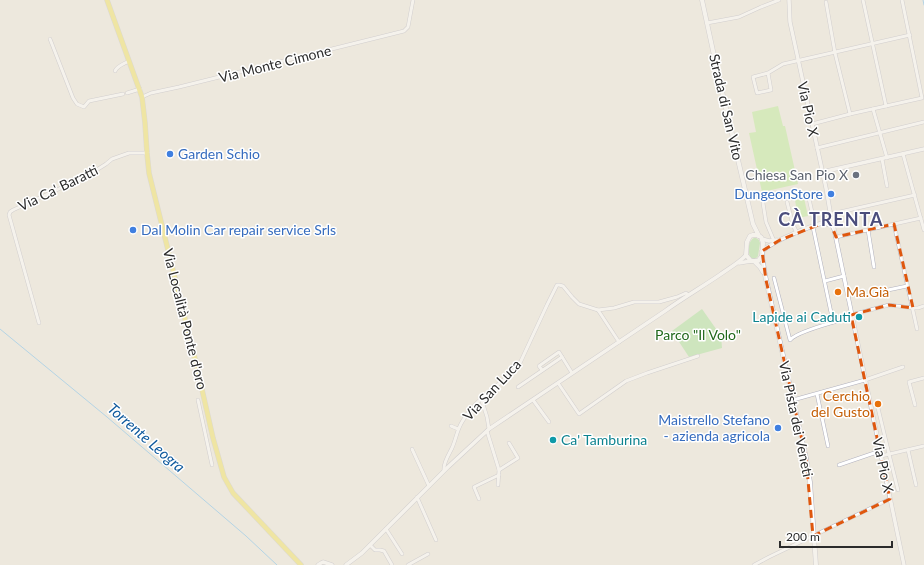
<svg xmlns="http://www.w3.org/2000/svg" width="924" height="565" font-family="Lato,sans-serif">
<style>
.green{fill:#a8e399}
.pitch{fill:#bbeb95}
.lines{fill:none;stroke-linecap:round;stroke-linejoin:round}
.stream{stroke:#6fbcef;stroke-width:1}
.minor-casing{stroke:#b1b1be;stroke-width:4}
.tertiary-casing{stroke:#b1b1be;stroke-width:4.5}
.secondary-casing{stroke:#b1b1be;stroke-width:5}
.primary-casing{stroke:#c8c8c8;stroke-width:5.5}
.minor{stroke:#fff;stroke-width:3}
.tertiary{stroke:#fff;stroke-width:3.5}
.secondary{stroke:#fff;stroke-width:4}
.primary{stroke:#f1e25d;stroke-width:4.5}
.marked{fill:none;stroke:#df570e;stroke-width:3;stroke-dasharray:8 5;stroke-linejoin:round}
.shop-dot{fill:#3f7fe0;stroke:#fff;stroke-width:1.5}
.worship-dot{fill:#6b7280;stroke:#fff;stroke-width:1.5}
.food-dot{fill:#e8710a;stroke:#fff;stroke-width:1.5}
.culture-dot{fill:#0f9aa8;stroke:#fff;stroke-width:1.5}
.labels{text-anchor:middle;stroke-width:3;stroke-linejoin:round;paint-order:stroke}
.street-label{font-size:14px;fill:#2b2b2b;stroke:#fff}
.shop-label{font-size:14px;fill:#366cbe;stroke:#fff;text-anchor:start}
.worship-label{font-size:14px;fill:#5b616d;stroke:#fff;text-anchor:end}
.food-label{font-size:14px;fill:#c56008;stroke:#fff;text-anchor:start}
.culture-label{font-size:14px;fill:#0d838f;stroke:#fff;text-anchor:end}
.park-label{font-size:14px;fill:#20681a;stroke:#fff}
.water-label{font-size:15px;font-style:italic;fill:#0d589c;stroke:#fff}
.district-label{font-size:18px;font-weight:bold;letter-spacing:1px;fill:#4b4d7c;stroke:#fff}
</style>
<rect width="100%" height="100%" fill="#ede8dd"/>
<g class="green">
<path d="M754,238h2l3,2 1,3 -2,13c-2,3 -5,4 -8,1 -2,-6 -2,-16 4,-19z"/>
<path d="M702,309l19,27 1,12 -33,9 -17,-26z"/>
</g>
<g class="pitch">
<path d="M778,106l5,20h2l13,58 -36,8 -13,-59 7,-1 -4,-20z"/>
<path d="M804,198l4,18 -10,2 -3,-18z"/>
</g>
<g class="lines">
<g class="stream">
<path d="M923,0l1,5"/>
<path d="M0,329l107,88 139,119 31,29"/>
</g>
<defs>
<g id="minor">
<path d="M863,0l23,106"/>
<path d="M826,2l9,51 15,61"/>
<path d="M707,23l32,-6 22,-10 18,-7"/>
<path d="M50,39l23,59 4,6 7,3 5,-6 34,-7"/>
<path d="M115,71c3,-6 9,-7 14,-10"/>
<path d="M768,73l3,17 -14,3 -4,-16 15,-4 15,-9 127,-29"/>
<path d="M127,93l13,-4"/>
<path d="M142,97l9,-4 28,-6 225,-56 4,-4 5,-27"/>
<path d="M873,109l14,49"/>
<path d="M812,124l38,-10 72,-16 -20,-98"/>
<path d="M817,148l107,-26"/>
<path d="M903,154l21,76"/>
<path d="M882,159l5,27"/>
<path d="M808,194l7,32"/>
<path d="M787,202l6,23 4,8"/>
<path d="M763,203l3,19 8,19"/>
<path d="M831,214l84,-19"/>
<path d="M894,224l23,105"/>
<path d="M813,227l20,95"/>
<path d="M868,230l6,37"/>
<path d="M836,237l85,-19"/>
<path d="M774,278l16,62c7,-9 49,-19 62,-23"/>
<path d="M825,281l19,-5"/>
<path d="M888,290l19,-4"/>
<path d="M598,310l21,32"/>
<path d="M851,315l38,-10 24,3h5l6,-2"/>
<path d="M39,323l-30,-108 1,-3 3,-2 74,-34 19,-12 6,-5 17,-6h18"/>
<path d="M542,370l-3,-4 20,-14 13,21"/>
<path d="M558,383l21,31 47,-33 21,-8 51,-17"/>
<path d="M518,387l44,-30"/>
<path d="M817,394l11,52"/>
<path d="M481,398l6,19 2,12"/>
<path d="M198,400l14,65"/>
<path d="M533,400l16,22"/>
<path d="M793,400l72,-20 38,-13"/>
<path d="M915,405l-6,-23 15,-4"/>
<path d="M878,408l11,46 9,36"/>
<path d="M451,426l7,3"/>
<path d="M487,431l12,39 -1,15"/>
<path d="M412,449l17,37"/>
<path d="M908,450l8,35"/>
<path d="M881,456l43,-10"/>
<path d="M839,465l41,-14"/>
<path d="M444,470c-1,-7 5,-16 8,-22 4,-9 5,-18 10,-26 15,-26 41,-37 58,-59l27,-58 10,-20h2l4,1 9,11 7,7 19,6 16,-2 20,-6h25l18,-5 9,-4 2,2"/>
<path d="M499,470l19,-12 -9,-15"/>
<path d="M417,497l19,43"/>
<path d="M479,499l-5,-12 25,-12"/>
<path d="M386,529l16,25"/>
<path d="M370,545l5,5h5l4,1 8,14"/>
<path d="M408,565l20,-11"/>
<path d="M754,565l15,-8 121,-58"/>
</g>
<g id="tertiary">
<path d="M789,0l1,22 36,166 4,23v6"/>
<path d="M822,172l102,-23"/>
<circle cx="829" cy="221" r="3.5"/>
<path d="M831,224l3,5 70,336"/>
<path d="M762,239l7,2 8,-1"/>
<path d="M762,251c13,-11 48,-25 64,-29"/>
<path d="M739,263l12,-2"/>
<path d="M318,565l3,-2 2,-1 9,3"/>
<path d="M346,565l16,-12 86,-86 41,-38 176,-118c18,-13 37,-24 56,-37 8,-6 18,-11 25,-19"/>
</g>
<g id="secondary">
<path d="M702,0l16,74 35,150 6,12"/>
<path d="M753,235h3l5,2 2,6 -1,13 -4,5h-7l-5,-6 1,-13 3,-6z"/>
<path d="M762,256l3,19 41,183 4,24 6,83"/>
<path d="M754,261l6,6 3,5"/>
</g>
<path id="primary" d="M107,0l35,97 3,26 2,30 2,20 47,190 17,75 11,39 9,16 68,72"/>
</defs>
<use href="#minor" class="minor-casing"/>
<use href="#tertiary" class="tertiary-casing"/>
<use href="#secondary" class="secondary-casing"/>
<use href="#primary" class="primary-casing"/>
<use href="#minor" class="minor"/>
<use href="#tertiary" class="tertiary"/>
<use href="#secondary" class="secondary"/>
<use href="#primary" class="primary"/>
</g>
<path d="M0 0H924V565H0ZM826,222l5,2 5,13 58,-13 19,84 -24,-3 -38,10 39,184 -77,37 -7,-78 -40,-178 -4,-29 18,-11z" fill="#ede8dd" fill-opacity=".55" fill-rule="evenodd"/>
<path class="marked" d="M826,222l5,2 5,13 58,-13 19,84 -24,-3 -38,10 39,184 -77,37 -7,-78 -40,-178 -4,-29 18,-11z"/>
<g class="shop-dot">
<circle cx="170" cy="154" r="4"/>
<circle cx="831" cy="194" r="4"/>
<circle cx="133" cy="230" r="4"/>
<circle cx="778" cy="428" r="4"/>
</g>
<circle class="worship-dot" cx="856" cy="175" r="4"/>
<g class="food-dot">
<circle cx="838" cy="292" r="4"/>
<circle cx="878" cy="404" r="4"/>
</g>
<g class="culture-dot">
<circle cx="859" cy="317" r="4"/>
<circle cx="553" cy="440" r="4"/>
</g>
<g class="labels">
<g class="street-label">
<text transform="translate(275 64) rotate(-14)" y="5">Via Monte Cimone</text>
<text transform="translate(726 107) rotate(77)" y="5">Strada di San Vito</text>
<text transform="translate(808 109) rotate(78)" y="5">Via Pio X</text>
<text transform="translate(58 188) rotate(-26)" y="5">Via Ca' Baratti</text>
<text transform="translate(185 319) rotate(76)" y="5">Via Località Ponte d'oro</text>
<text transform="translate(492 390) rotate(-47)" y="5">Via San Luca</text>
<text transform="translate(796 419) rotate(78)" y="5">Via Pista dei Veneti</text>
<text transform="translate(883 465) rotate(78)" y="5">Via Pio X</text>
</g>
<g class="shop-label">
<text x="178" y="159">Garden Schio</text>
<text x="823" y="199" text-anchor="end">DungeonStore</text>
<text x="141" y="235">Dal Molin Car repair service Srls</text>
<text x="770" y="425" text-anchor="end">Maistrello Stefano<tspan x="770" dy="16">- azienda agricola</tspan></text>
</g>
<g class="worship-label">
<text x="848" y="180">Chiesa San Pio X</text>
</g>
<g class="food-label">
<text x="846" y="297">Ma.Già</text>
<text x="870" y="401" text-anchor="end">Cerchio<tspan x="870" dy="16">del Gusto</tspan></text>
</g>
<g class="culture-label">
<text x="851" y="322">Lapide ai Caduti</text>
<text x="561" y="445" text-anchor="start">Ca' Tamburina</text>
</g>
<g class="park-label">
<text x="698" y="340">Parco "Il Volo"</text>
</g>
<g class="water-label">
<text transform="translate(146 438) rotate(41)" y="5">Torrente Leogra</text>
</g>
<g class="district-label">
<text x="831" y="226">CÀ TRENTA</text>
</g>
</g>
<path d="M780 541v6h112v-6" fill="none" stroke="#2b2b2b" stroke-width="2"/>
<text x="786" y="541" font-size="12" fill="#2b2b2b" stroke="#ffffff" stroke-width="3" paint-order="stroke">200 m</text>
</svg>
